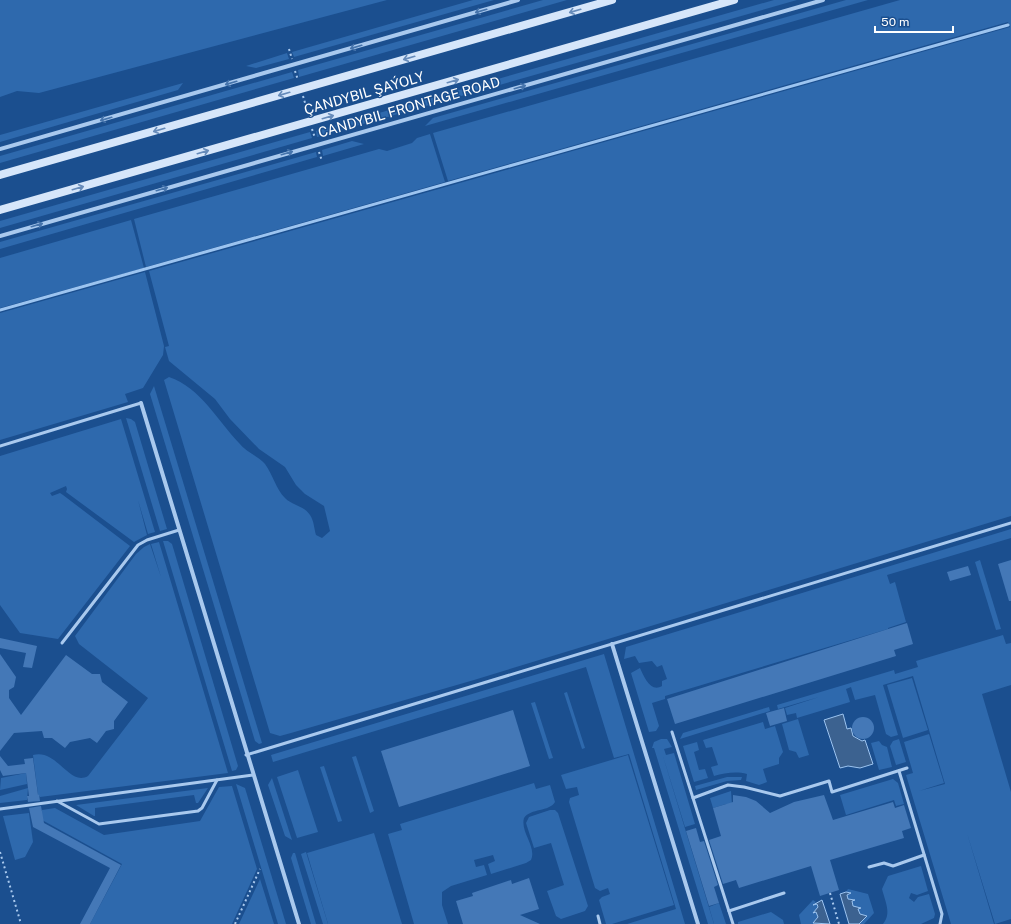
<svg xmlns="http://www.w3.org/2000/svg" width="1011" height="924" font-family="'Public Sans',sans-serif">
<style>
.green{fill:#2e69ad}
.water{fill:#3c6290;stroke:#9cc4f0}
.lines{fill:none;stroke-linecap:round;stroke-linejoin:round}
.stream{stroke:#9cc4f0;stroke-width:3}
.building{fill:#4478b7}
.path{stroke:#a9c9ee;stroke-width:2;stroke-dasharray:2 3;stroke-linecap:butt}
.service{stroke:#a9c9ee;stroke-width:3}
.minor{stroke:#a9c9ee;stroke-width:4}
.secondary{stroke:#d6e6fa;stroke-width:8}
.oneway{stroke:#4674ac}
.oneway2{stroke:#668bba}
.labels{text-anchor:middle;stroke-width:3;stroke-linejoin:round;paint-order:stroke}
.street-label{font-size:14px;fill:#fff;stroke:#1b4f8f}
</style>
<rect width="100%" height="100%" fill="#1b4f8f"/>
<g class="green">
<path d="M0,0h387l-348,93 -22,-2 -17,6z"/>
<path d="M473,0h21l-200,57 -2,-5z"/>
<path d="M543,0h24l-268,77 -1,-7z"/>
<path d="M774,0h23l-480,137 -1,-6z"/>
<path d="M846,0h22l-443,126 8,-8z"/>
<path d="M900,0h111v516l-537,164 -183,53 -11,3 -10,-3 -106,-353 5,-3c32,11 48,43 70,66 7,9 19,13 26,21 8,11 11,25 20,34 8,8 18,7 25,17 4,6 4,13 6,20l6,3 8,-7 -6,-25 -19,-12 -9,-9 -11,-18 -26,-18 -29,-30 -15,-20 -46,-38 -4,-14 4,-1 -20,-75 861,-244 -2,-5 -560,159 -15,-48z"/>
<path d="M287,53l2,6 -33,9 -10,-2z"/>
<path d="M292,72l2,6 -294,85v-7z"/>
<path d="M183,83l-5,7 -178,52v-7z"/>
<path d="M310,132l2,6 -312,90v-7z"/>
<path d="M430,134l15,48 -299,85 -12,-48 245,-70 8,2 25,-8 5,-5z"/>
<path d="M352,141l12,3 -41,12 -1,-6z"/>
<path d="M316,152l1,5 -317,92v-7z"/>
<path d="M131,220l13,48 -144,40v-50z"/>
<path d="M145,272l19,74 -1,9 -20,33 -18,6 3,8 -128,38v-127z"/>
<path d="M154,386l108,357 -3,1 -4,-3 -105,-347z"/>
<path d="M126,418l5,1 4,3 32,107 -7,2z"/>
<path d="M121,419l34,113 -7,2 -10,-34 9,35 -13,7 -68,-50 1,-3 -1,-3 -16,7 2,3 8,-3 3,2 67,51 -72,93 -38,-6 -20,-28v-149z"/>
<path d="M1011,529v9l-124,37 3,9 5,-2 11,40 -18,6v1l-223,67v3l-13,4 7,23 -3,5 -7,1 -18,-59 9,-5c4,9 11,25 22,18v-5l5,-2 -5,-14 -5,2 -5,-6 -13,2 -4,-7 -11,3 2,-12z"/>
<path d="M163,541h5l4,3 66,222 -2,4 -4,1z"/>
<path d="M159,542l69,231 -188,24 -2,-3 -5,-39c24,-7 36,32 55,21l60,-78 -69,-54 -4,-8 61,-82 8,-7 6,-3 11,33 -10,-33z"/>
<path d="M980,560l21,69 -5,1 -21,-68z"/>
<path d="M1003,635l3,9 5,-1v42l-29,9 29,98v127l-16,5 -28,-91 27,91h-43l-45,-149 7,-2 -9,-31 25,-8 15,49 -25,8 26,-7 -32,-108 -30,9 15,50 -7,2 -5,-3 -11,-39 -20,5 -4,-13 -5,2 4,13 -53,16 -1,-5 -9,2 -2,-7 34,-11 -41,12 -1,-4 117,-35 1,4 23,-7 -2,-6z"/>
<path d="M604,654l81,270h-58l49,-15 -47,-155 -15,4 -28,-91 -313,95 -2,-7z"/>
<path d="M912,678l16,52 -25,8 -16,-53z"/>
<path d="M567,692l18,56 -3,1 -18,-56z"/>
<path d="M535,702l18,56 -4,1 -18,-56z"/>
<path d="M769,707l1,4 -90,28 3,-6z"/>
<path d="M798,719l11,36 -10,3 -3,-6 -7,-2 -7,-26z"/>
<path d="M763,722l2,7 10,-3 8,26 -4,6v6l-16,5 4,13 -8,3 -13,-4 1,-7c-11,-3 -22,-1 -33,2l-3,-9 7,-2 -6,-18 -6,1 -3,-8z"/>
<path d="M661,739h6l5,8 -8,2 2,6 8,-2 21,71 -10,3 -23,-74 52,171h-6l-54,-176h-2l2,-6z"/>
<path d="M899,739l7,23 -10,3 -6,-19 3,-5z"/>
<path d="M879,741l3,4 5,2 5,20 -13,3 -8,-27z"/>
<path d="M697,742l2,8 -5,2 5,18 6,-1 3,9 -14,4 -11,-36z"/>
<path d="M628,755l46,150 -62,19h-6l-7,-24 3,-3 8,-3 -2,-6 -8,3 -5,-3 -26,-86 1,-4 9,-3 -2,-8 -11,2 -5,-14z"/>
<path d="M356,756l18,55 -4,2 -18,-56z"/>
<path d="M324,766l18,55 -4,1 -18,-55z"/>
<path d="M298,770l20,62 -21,6 -20,-61z"/>
<path d="M26,773l1,11 -27,6 1,-12z"/>
<path d="M727,777h15l-1,3 -14,1 -31,9 -1,-4z"/>
<path d="M272,778l20,62 -7,-4 -17,-51z"/>
<path d="M893,779l5,4 6,21 -8,2 -2,-6 -48,15 -6,-20z"/>
<path d="M534,783l2,6 14,-4 5,17c-6,10 -24,6 -31,16 -4,14 13,29 7,42l-5,3 -35,11 -3,-10 7,-3 -2,-6 -19,5 2,7 8,-2 3,10 -36,11 -9,6v13l6,19h-34l-26,-90 14,-4 -2,-6z"/>
<path d="M236,784l9,4 41,136h-8z"/>
<path d="M232,786l25,83 -25,55h-142l32,-60 -80,-44v-10l13,-2 49,27 96,-14 19,-34z"/>
<path d="M28,788l-1,12 -27,3v-7z"/>
<path d="M208,788l-10,15h-2l-2,-8 -99,13v8h-1l-18,-11z"/>
<path d="M731,791l1,14 -6,-1 -13,4 -3,-10z"/>
<path d="M550,810h5l3,3 30,93 -3,5 -24,8 -5,-3 -9,-25 17,-6 -13,-42 -17,5 -8,-25 3,-6z"/>
<path d="M29,813l4,29 -8,15 -10,3 -12,-44z"/>
<path d="M374,833l28,91h-74l-21,-71z"/>
<path d="M306,852l22,72h-5l-22,-70z"/>
<path d="M293,853h2l21,71h-5l-20,-66z"/>
<path d="M921,866l7,25 -11,4 -6,-2 -2,5 5,4 4,-5 11,-3 6,20 -1,4 -13,6h-38c9,-10 2,-23 -1,-35l6,-13z"/>
<path d="M260,879l14,45h-35z"/>
<path d="M848,889l20,5 6,19 -10,11h-5l8,-8 -7,-2 -2,-5 -5,-3 -1,-5 -4,-2 -2,-4 4,-1 -4,-2z"/>
<path d="M813,900l3,2 -2,2h3l1,13 -2,7h-15l-2,-9z"/>
<path d="M719,903l7,21h-12l-5,-17z"/>
<path d="M771,912l12,8 1,4h-46v-2z"/>
</g>
<g class="water">
<path d="M843,714l4,15 4,-1 2,8 9,5 3,-1 8,24 -13,4 -12,-2 -8,2 -16,-48z"/>
<path d="M846,892l5,1 -4,2 1,4 7,1 -3,1 1,5 8,2 -3,1 2,5 7,2 -8,8h-10l-9,-30z"/>
<path d="M822,900l8,24 -17,-1 5,-6 -2,-5 -3,1 5,-6 -1,-3 -4,1z"/>
</g>
<g class="lines">
<path class="stream" d="M0,310l1008,-285"/>
</g>
<g class="building">
<path d="M1011,560v41h-2l-11,-37z"/>
<path d="M968,566l3,9 -21,6 -3,-9z"/>
<path d="M907,623l6,21 -19,6 2,6 -221,68 -8,-25z"/>
<path d="M0,638l37,8 -5,22 -9,-1 3,-14 -26,-5z"/>
<path d="M0,654l16,23 -2,10 -5,3v8l12,17 45,-60 26,19h8l2,8 26,20 -14,19v8l-8,2 -9,12 -7,-5 -20,4 -5,6 -13,-10h-8l-2,-7 -28,2 -14,18z"/>
<path d="M784,708l3,13 -17,5 -4,-13z"/>
<path d="M513,710l17,56 -131,41 -18,-56z"/>
<circle cx="863" cy="728" r="11"/>
<path d="M0,756l8,10 17,-2 -1,-5 9,-1 5,37 1,-1 1,7 -12,1 -1,-6h2l-3,-23 -23,3 -3,-6z"/>
<path d="M733,795l13,2 10,4 14,12 24,-11 30,-7 9,25 60,-18 2,6 9,-3 7,23 -9,3 2,7 -74,22 9,30 -19,6 -9,-30 -72,22 -3,-8 -13,4 -14,-44 12,-4 -8,-28 20,-6z"/>
<path d="M41,806l3,17 77,42 -31,59h-10l30,-56 -77,-41 -4,-19z"/>
<path d="M696,828l4,14 4,-1 14,44 -4,2 5,16 -10,3 -23,-75z"/>
<path d="M529,878l10,31 -19,6 20,9h-77l-7,-23 17,-5 -1,-3 39,-13 1,4z"/>
</g>
<g class="lines">
<g class="path">
<path d="M289,49l3,10"/>
<path d="M295,71l3,9"/>
<path d="M303,96l5,17"/>
<path d="M312,129l3,9"/>
<path d="M319,152l3,9"/>
<path d="M0,852l21,72"/>
<path d="M830,893l9,31"/>
<path d="M235,924l25,-55"/>
</g>
<g class="service">
<path d="M0,446l141,-43"/>
<path d="M62,643l76,-98 9,-5 32,-10"/>
<path d="M672,732l61,192"/>
<path d="M246,755l765,-232"/>
<path d="M899,771l43,143 -2,10"/>
<path d="M693,798l35,-13 16,2 36,9 49,-15 3,11 75,-24"/>
<path d="M57,801l42,23 99,-13 4,-3 15,-28"/>
<path d="M0,809l253,-34"/>
<path d="M869,867l15,-4 9,3 31,-11"/>
<path d="M729,911l55,-18"/>
<path d="M598,916l2,8"/>
</g>
<g class="minor">
<path d="M0,149l518,-149"/>
<path d="M0,236l823,-236"/>
<path d="M141,403l158,521"/>
<path d="M612,644l86,280"/>
</g>
<g class="secondary">
<path d="M0,175l612,-175"/>
<path d="M0,210l734,-210"/>
</g>
</g>
<defs><path id="oneway-shaft" d="M-6 0H5M1.5-3L5.5 0L1.5 3" fill="none" stroke-width="1.6" stroke-linecap="round" stroke-linejoin="round"/></defs>
<g class="oneway">
<use href="#oneway-shaft" transform="translate(481 11) rotate(164)"/>
<use href="#oneway-shaft" transform="translate(356 47) rotate(164)"/>
<use href="#oneway-shaft" transform="translate(231 83) rotate(164)"/>
<use href="#oneway-shaft" transform="translate(520 87) rotate(-16)"/>
<use href="#oneway-shaft" transform="translate(106 119) rotate(164)"/>
<use href="#oneway-shaft" transform="translate(287 153) rotate(-16)"/>
<use href="#oneway-shaft" transform="translate(162 189) rotate(-16)"/>
<use href="#oneway-shaft" transform="translate(37 225) rotate(-16)"/>
</g>
<g class="oneway2">
<use href="#oneway-shaft" transform="translate(575 11) rotate(164)"/>
<use href="#oneway-shaft" transform="translate(409 58) rotate(164)"/>
<use href="#oneway-shaft" transform="translate(453 81) rotate(-16)"/>
<use href="#oneway-shaft" transform="translate(284 94) rotate(164)"/>
<use href="#oneway-shaft" transform="translate(328 117) rotate(-16)"/>
<use href="#oneway-shaft" transform="translate(159 130) rotate(164)"/>
<use href="#oneway-shaft" transform="translate(203 152) rotate(-16)"/>
<use href="#oneway-shaft" transform="translate(78 188) rotate(-16)"/>
</g>
<g class="labels">
<g class="street-label">
<text transform="translate(364 93) rotate(-16)" y="5">ÇANDYBIL ŞAÝOLY</text>
<text transform="translate(409 107) rotate(-16)" y="5">CANDYBIL FRONTAGE ROAD</text>
</g>
</g>
<path d="M875 26v6h78v-6" fill="none" stroke="#ffffff" stroke-width="2"/>
<text x="881" y="26" font-size="12" fill="#ffffff" stroke="#1b4f8f" stroke-width="3" paint-order="stroke">50 m</text>
</svg>
